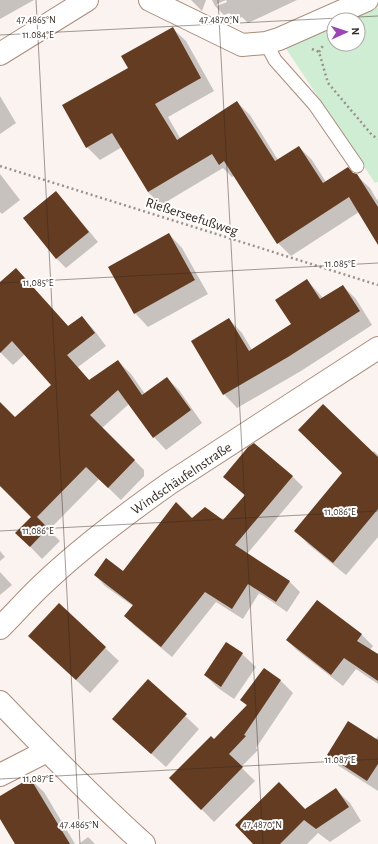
<svg xmlns="http://www.w3.org/2000/svg" width="378" height="844" font-family="'Alegreya Sans',sans-serif">
<style>
.green{fill:#ceedd2}
.shadow{fill:#0003}
.building{fill:#643c22}
.lines{fill:none;stroke-linecap:round;stroke-linejoin:round}
.service-casing{stroke:#ab8c7c;stroke-width:15}
.minor-casing{stroke:#ab8c7c;stroke-width:24}
.path{stroke:#9c928d;stroke-width:2.5;stroke-dasharray:2 3;stroke-linecap:butt}
.service{stroke:#fff;stroke-width:13}
.minor{stroke:#fff;stroke-width:22}
.ticks{fill:none;stroke:#352922;stroke-width:1;stroke-opacity:0.45}
.labels{text-anchor:middle;stroke-width:4;stroke-linejoin:round;paint-order:stroke}
.street-label{font-size:14px;fill:#352922;stroke:#fff}
.ticks-label{font-size:10px;text-anchor:middle;fill:#352922;stroke:#fff;stroke-width:4;stroke-linejoin:round;paint-order:stroke}
</style>
<rect width="100%" height="100%" fill="#faf3ef"/>
<path class="green" d="M378,4v178l-3,1 -90,-136 49,-23v20h24v-24h-15z"/>
<g class="shadow">
<path d="M0,0h34l-34,19z"/>
<path d="M191,0h15l-4,11z"/>
<path d="M212,0h14l-9,4v2l10,-4 -1,-2h71l-49,23 -6,-6 -6,3 -7,-7 -5,2 -9,-9z"/>
<path d="M172,28l14,13 28,50 -46,26 12,21 57,-36 13,13 28,45 21,-13 13,13 14,22 28,-8 2,1 14,13 7,12 1,-1v44l-19,-31 -68,44 -13,-13 -44,-67 -2,1 -9,-9 -62,37 -13,-13 -26,-45 -22,13 -13,-13 42,-79z"/>
<path d="M0,96l16,27 -16,11z"/>
<path d="M0,174l20,26 -18,14 -2,-2z"/>
<path d="M56,192l9,10 33,40 -32,26 -10,-10z"/>
<path d="M169,234l13,14 26,46 -60,33 -13,-14z"/>
<path d="M16,269l53,58 13,-10 12,13 12,16 -28,21 12,14 28,-20 13,13 14,20 22,-16 12,12 23,33 -36,27 -12,-13 -25,-33 -27,24 42,42v6l-23,24 -22,-21 -50,51 11,11 -18,18 -25,-26 15,-16 -32,-32v-71l15,4 37,-33 -27,-31 -12,11 -13,-13v-68z"/>
<path d="M307,280l16,18 20,-12 13,13 16,26 -71,46 -64,37 -13,-14 5,-75 13,14 10,17 40,-26z"/>
<path d="M254,445l39,32 10,10 -56,67 43,28 10,10 -13,20 -28,-19 -16,26 -27,-17 -44,55 -36,-30 -11,-11 8,-10 -28,-20 -10,-11 28,-2 69,-54 31,3 22,-26 -20,-19z"/>
<path d="M374,451l4,4v82l-32,38 -38,-31 -12,-13z"/>
<path d="M0,551l5,6 -5,4z"/>
<path d="M0,572l12,13 -12,10z"/>
<path d="M317,601l45,34 11,11 -3,4 8,5v29l-22,-15 -13,17 -45,-35 -11,-11z"/>
<path d="M59,605l60,56 -29,32 -47,-43z"/>
<path d="M242,654l14,13 -22,32 -16,-11 -13,-13z"/>
<path d="M265,670l16,11 12,12 -37,55 2,2 -17,17 14,14 -41,41 -43,-44 43,-38 33,-34 -6,-6z"/>
<path d="M148,681l51,48 -33,38 -39,-35z"/>
<path d="M378,736v55l-39,-25 -11,-12 47,-14z"/>
<path d="M30,779l14,13 31,52h-59l-16,-27v-20z"/>
<path d="M336,790l14,13 11,18 -31,21 -12,-9 -11,11h-52z"/>
<path d="M88,837l7,7h-16z"/>
</g>
<g class="building">
<path d="M173,27l28,51 -46,26 22,36 60,-39 38,60 24,-15 24,37 25,-16 5,6 4,1 21,33v38l-29,-48 -72,47 -53,-83 -5,4 -7,-11 -64,38 -36,-59 -26,15 -24,-43 66,-37 -7,-12z"/>
<path d="M56,191l33,41 -33,27 -33,-41z"/>
<path d="M169,233l26,47 -61,34 -26,-47z"/>
<path d="M16,268l52,58 14,-10 13,17 -28,22 22,25 29,-20 24,35 25,-18 24,33 -38,28 -35,-48 -28,25 45,45 -27,28 -22,-21 -49,50 11,11 -18,19 -15,-14 16,-16 -31,-31v-84l15,15 36,-32 -39,-44 -12,12v-71z"/>
<path d="M307,279l13,20 23,-14 17,26 -72,46 -65,38 -32,-54 38,-23 20,33 42,-27 -16,-24z"/>
<path d="M323,404l55,53v52l-45,54 -39,-32 48,-58 -44,-43z"/>
<path d="M254,443l39,33 -58,69 55,36 -14,21 -28,-18 -16,25 -27,-17 -44,55 -37,-31 9,-11 -39,-30 12,-17 17,13 53,-69 16,16 13,-11 18,13 22,-25 -22,-18 25,-30z"/>
<path d="M317,600l45,34 -5,7 21,13v27l-34,-23 -13,17 -45,-35z"/>
<path d="M59,603l47,44 -30,33 -48,-44z"/>
<path d="M226,642l17,11 -22,34 -17,-12z"/>
<path d="M264,668l17,12 -37,55 2,1 -17,18 14,13 -42,43 -32,-32 42,-42 3,3 33,-34 -7,-5z"/>
<path d="M148,679l39,35 -36,40 -39,-35z"/>
<path d="M348,721l30,19v24l-11,17 -40,-26z"/>
<path d="M30,778l40,66h-55l-15,-25v-23z"/>
<path d="M279,782l26,27 31,-21 13,19 -33,22 -12,-9 -24,24h-27l-18,-19z"/>
</g>
<g class="lines">
<defs>
<path id="service" d="M266,43l9,17 40,45 42,61"/>
<g id="minor">
<path d="M150,0l92,45 24,-2 13,-4 88,-39"/>
<path d="M0,54l87,-54"/>
<path d="M0,628c14,-14 28,-30 43,-44 39,-37 83,-70 127,-101l208,-135"/>
<path d="M0,702c47,49 94,97 144,142"/>
<path d="M0,775l47,-24"/>
</g>
</defs>
<use href="#service" class="service-casing"/>
<use href="#minor" class="minor-casing"/>
<g class="path">
<path d="M312,49l7,3 9,31 44,52 6,4"/>
<path d="M319,52l5,-8"/>
<path d="M0,166l378,119"/>
</g>
<use href="#service" class="service"/>
<use href="#minor" class="minor"/>
</g>
<path class="ticks" d="M36,0l44,844M218,0l45,844M0,35l378,-19M0,283l378,-20M0,531l378,-20M0,779l378,-20"/>
<g class="labels">
<g class="street-label">
<text transform="translate(192 216) rotate(18)" y="5">Rießerseefußweg</text>
<text transform="translate(181 478) rotate(-34)" y="5">Windschäufelnstraße</text>
</g>
</g>
<g class="ticks-label">
<text x="36" y="23">47.4865°N</text>
<text x="219" y="23">47.4870°N</text>
<text x="38" y="38">11.084°E</text>
<text x="340" y="267">11.085°E</text>
<text x="38" y="286">11.085°E</text>
<text x="340" y="515">11.086°E</text>
<text x="38" y="534">11.086°E</text>
<text x="340" y="763">11.087°E</text>
<text x="38" y="782">11.087°E</text>
<text x="79" y="828">47.4865°N</text>
<text x="262" y="828">47.4870°N</text>
</g>
<g transform="translate(346 32) rotate(87)"><circle r="19" fill="#ffffff" stroke="#aea9a7"/>
<path d="M0-3L7 15L0 10L-7 15Z" fill="#9c46b3"/>
<text y="-6" font-size="11" font-weight="bold" text-anchor="middle" fill="#352922">N</text>
</g>
</svg>
